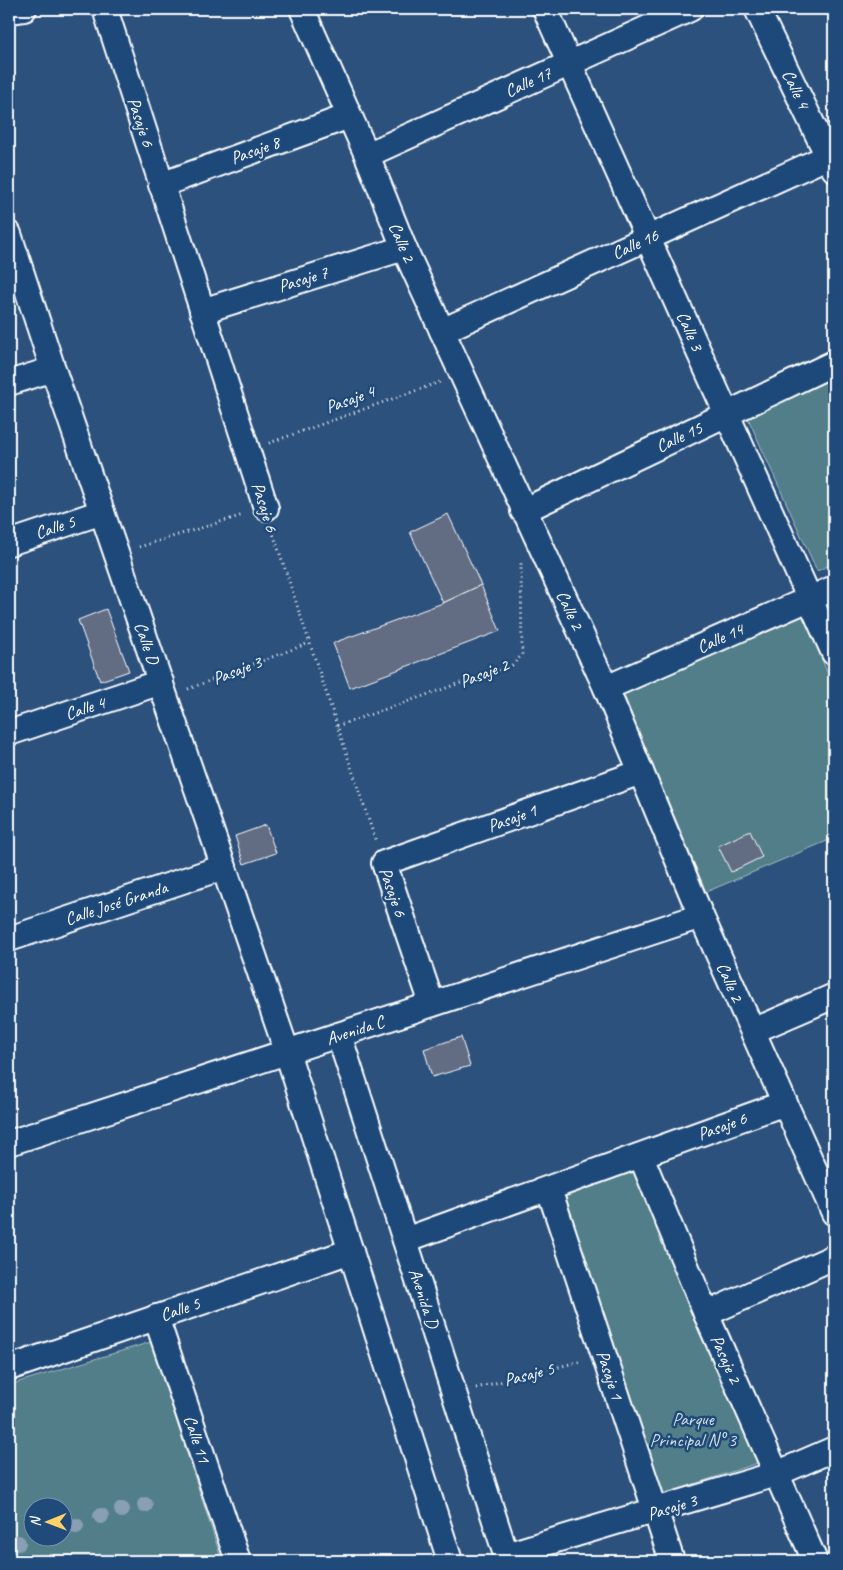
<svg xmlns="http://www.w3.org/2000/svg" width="843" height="1570" font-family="Caveat,sans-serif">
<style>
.green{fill:#517e88;stroke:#a8bec4;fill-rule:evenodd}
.building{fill:#626c83;stroke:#fff}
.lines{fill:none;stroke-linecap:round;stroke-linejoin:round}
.street-casing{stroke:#fff;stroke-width:28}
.path{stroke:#fff;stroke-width:3;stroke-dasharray:1 4;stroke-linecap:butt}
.street{stroke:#1f4a7a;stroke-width:24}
.tree{fill:#889fb4}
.labels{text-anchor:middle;stroke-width:5;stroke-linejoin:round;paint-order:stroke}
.street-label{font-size:18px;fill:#fff;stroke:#1f4a7a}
.park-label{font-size:18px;fill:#d4dfe1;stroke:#1f4a7a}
</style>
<rect width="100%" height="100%" fill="#2c517c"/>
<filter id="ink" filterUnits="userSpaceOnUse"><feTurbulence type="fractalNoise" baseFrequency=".02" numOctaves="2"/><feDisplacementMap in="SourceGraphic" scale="10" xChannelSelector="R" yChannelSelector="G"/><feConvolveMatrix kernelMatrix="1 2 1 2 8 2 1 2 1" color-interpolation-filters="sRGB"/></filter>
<g filter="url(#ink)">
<g class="green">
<path d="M834,378v185l-17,8 -70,-155z"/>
<path d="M803,613l31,76v149l-128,54 -84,-200z"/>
<path d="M634,1172l127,290 -97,32 -105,-301z"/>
<path d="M151,1342l71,219h-213v-176zM32,1508h30v30h-30z"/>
</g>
<g class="building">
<path d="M448,514l33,71 -38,18 -33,-71z"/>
<path d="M481,585l19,46 -150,57 -17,-45 110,-40z"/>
<path d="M106,609l23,62 -29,10 -22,-61z"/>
<path d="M266,825l10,28 -32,11 -9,-28z"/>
<path d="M750,831l12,26 -31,15 -13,-26z"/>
<path d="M461,1037l9,29 -38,11 -8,-28z"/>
</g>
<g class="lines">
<defs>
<g id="street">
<path d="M105,9l161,499"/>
<path d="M302,9l65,146 37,93 202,440 95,228 133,297"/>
<path d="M545,9l289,644"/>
<path d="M757,9l77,160"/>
<path d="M9,11l15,-2"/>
<path d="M367,155l323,-146"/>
<path d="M161,185l188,-69"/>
<path d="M9,234l44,135 234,683 163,509"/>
<path d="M202,311l202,-63"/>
<path d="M442,331l387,-175"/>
<path d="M9,383l44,-14"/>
<path d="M523,511l311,-148"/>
<path d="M9,543l93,-31"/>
<path d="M606,688l228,-100"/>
<path d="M9,733l152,-51"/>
<path d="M9,939l215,-72"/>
<path d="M432,1004l-48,-141 257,-91"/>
<path d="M753,1031l81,-35"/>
<path d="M339,1035l169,526"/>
<path d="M9,1143l692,-227"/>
<path d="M641,1156l65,158 109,247"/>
<path d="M549,1189l123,372"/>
<path d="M405,1240l380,-137"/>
<path d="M706,1314l128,-57"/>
<path d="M156,1317l82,244"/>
<path d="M9,1368l342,-117"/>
<path d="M506,1555l270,-81 58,-25"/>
</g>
</defs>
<use href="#street" class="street-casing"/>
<g class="path">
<path d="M269,443l171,-61"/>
<path d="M272,530l104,312"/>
<path d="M139,547l104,-32"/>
<path d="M188,689l121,-46"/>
<path d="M337,726l175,-61 10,-10 -1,-92"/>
<path d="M476,1388l106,-27"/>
</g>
<use href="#street" class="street"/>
</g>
<g class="tree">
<circle cx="145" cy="1505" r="8"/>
<circle cx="122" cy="1510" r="8"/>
<circle cx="101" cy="1516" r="8"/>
<circle cx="76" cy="1526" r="8"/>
<circle cx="18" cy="1543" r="8"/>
</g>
</g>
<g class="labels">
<g class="street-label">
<text transform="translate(528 82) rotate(-24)" y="6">Calle 17</text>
<text transform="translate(796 89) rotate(64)" y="6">Calle 4</text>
<text transform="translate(141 122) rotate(72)" y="6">Pasaje 6</text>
<text transform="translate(255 150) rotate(-20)" y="6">Pasaje 8</text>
<text transform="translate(402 242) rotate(67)" y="6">Calle 2</text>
<text transform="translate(635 244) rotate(-24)" y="6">Calle 16</text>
<text transform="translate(303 279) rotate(-17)" y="6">Pasaje 7</text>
<text transform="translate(690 331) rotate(66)" y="6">Calle 3</text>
<text transform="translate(350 399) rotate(-20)" y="6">Pasaje 4</text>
<text transform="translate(679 437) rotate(-25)" y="6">Calle 15</text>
<text transform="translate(265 507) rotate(73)" y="6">Pasaje 6</text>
<text transform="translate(55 527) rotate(-18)" y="6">Calle 5</text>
<text transform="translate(570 610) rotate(65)" y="6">Calle 2</text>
<text transform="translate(720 638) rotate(-24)" y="6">Calle 14</text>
<text transform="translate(147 643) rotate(71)" y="6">Calle D</text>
<text transform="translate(237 670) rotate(-21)" y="6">Pasaje 3</text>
<text transform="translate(484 673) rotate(-21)" y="6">Pasaje 2</text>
<text transform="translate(85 708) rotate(-18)" y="6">Calle 4</text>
<text transform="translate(512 818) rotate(-20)" y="6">Pasaje 1</text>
<text transform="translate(393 892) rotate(71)" y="6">Pasaje 6</text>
<text transform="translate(116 903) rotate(-18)" y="6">Calle José Granda</text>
<text transform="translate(730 982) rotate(66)" y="6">Calle 2</text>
<text transform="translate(355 1030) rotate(-18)" y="6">Avenida C</text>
<text transform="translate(722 1126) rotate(-20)" y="6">Pasaje 6</text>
<text transform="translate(424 1298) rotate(72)" y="6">Avenida D</text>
<text transform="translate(180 1309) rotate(-19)" y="6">Calle 5</text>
<text transform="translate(726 1359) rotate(66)" y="6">Pasaje 2</text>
<text transform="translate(529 1374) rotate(-14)" y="6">Pasaje 5</text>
<text transform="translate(610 1375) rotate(72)" y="6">Pasaje 1</text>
<text transform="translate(197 1439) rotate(71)" y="6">Calle 11</text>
<text transform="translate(672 1507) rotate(-17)" y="6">Pasaje 3</text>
</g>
<g class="park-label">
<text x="693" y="1425">Parque<tspan x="693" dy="21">Principal N° 3</tspan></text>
</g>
</g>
<rect width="843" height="1570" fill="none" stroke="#1f4a7a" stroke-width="30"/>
<rect x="15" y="15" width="813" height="1540" fill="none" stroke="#fff" stroke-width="2" filter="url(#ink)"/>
<g transform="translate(48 1522) rotate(269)"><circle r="24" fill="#1f4a7a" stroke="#7992af"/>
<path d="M0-4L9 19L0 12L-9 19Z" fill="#ffd166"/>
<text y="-8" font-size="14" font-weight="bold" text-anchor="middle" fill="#ffffff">N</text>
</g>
</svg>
